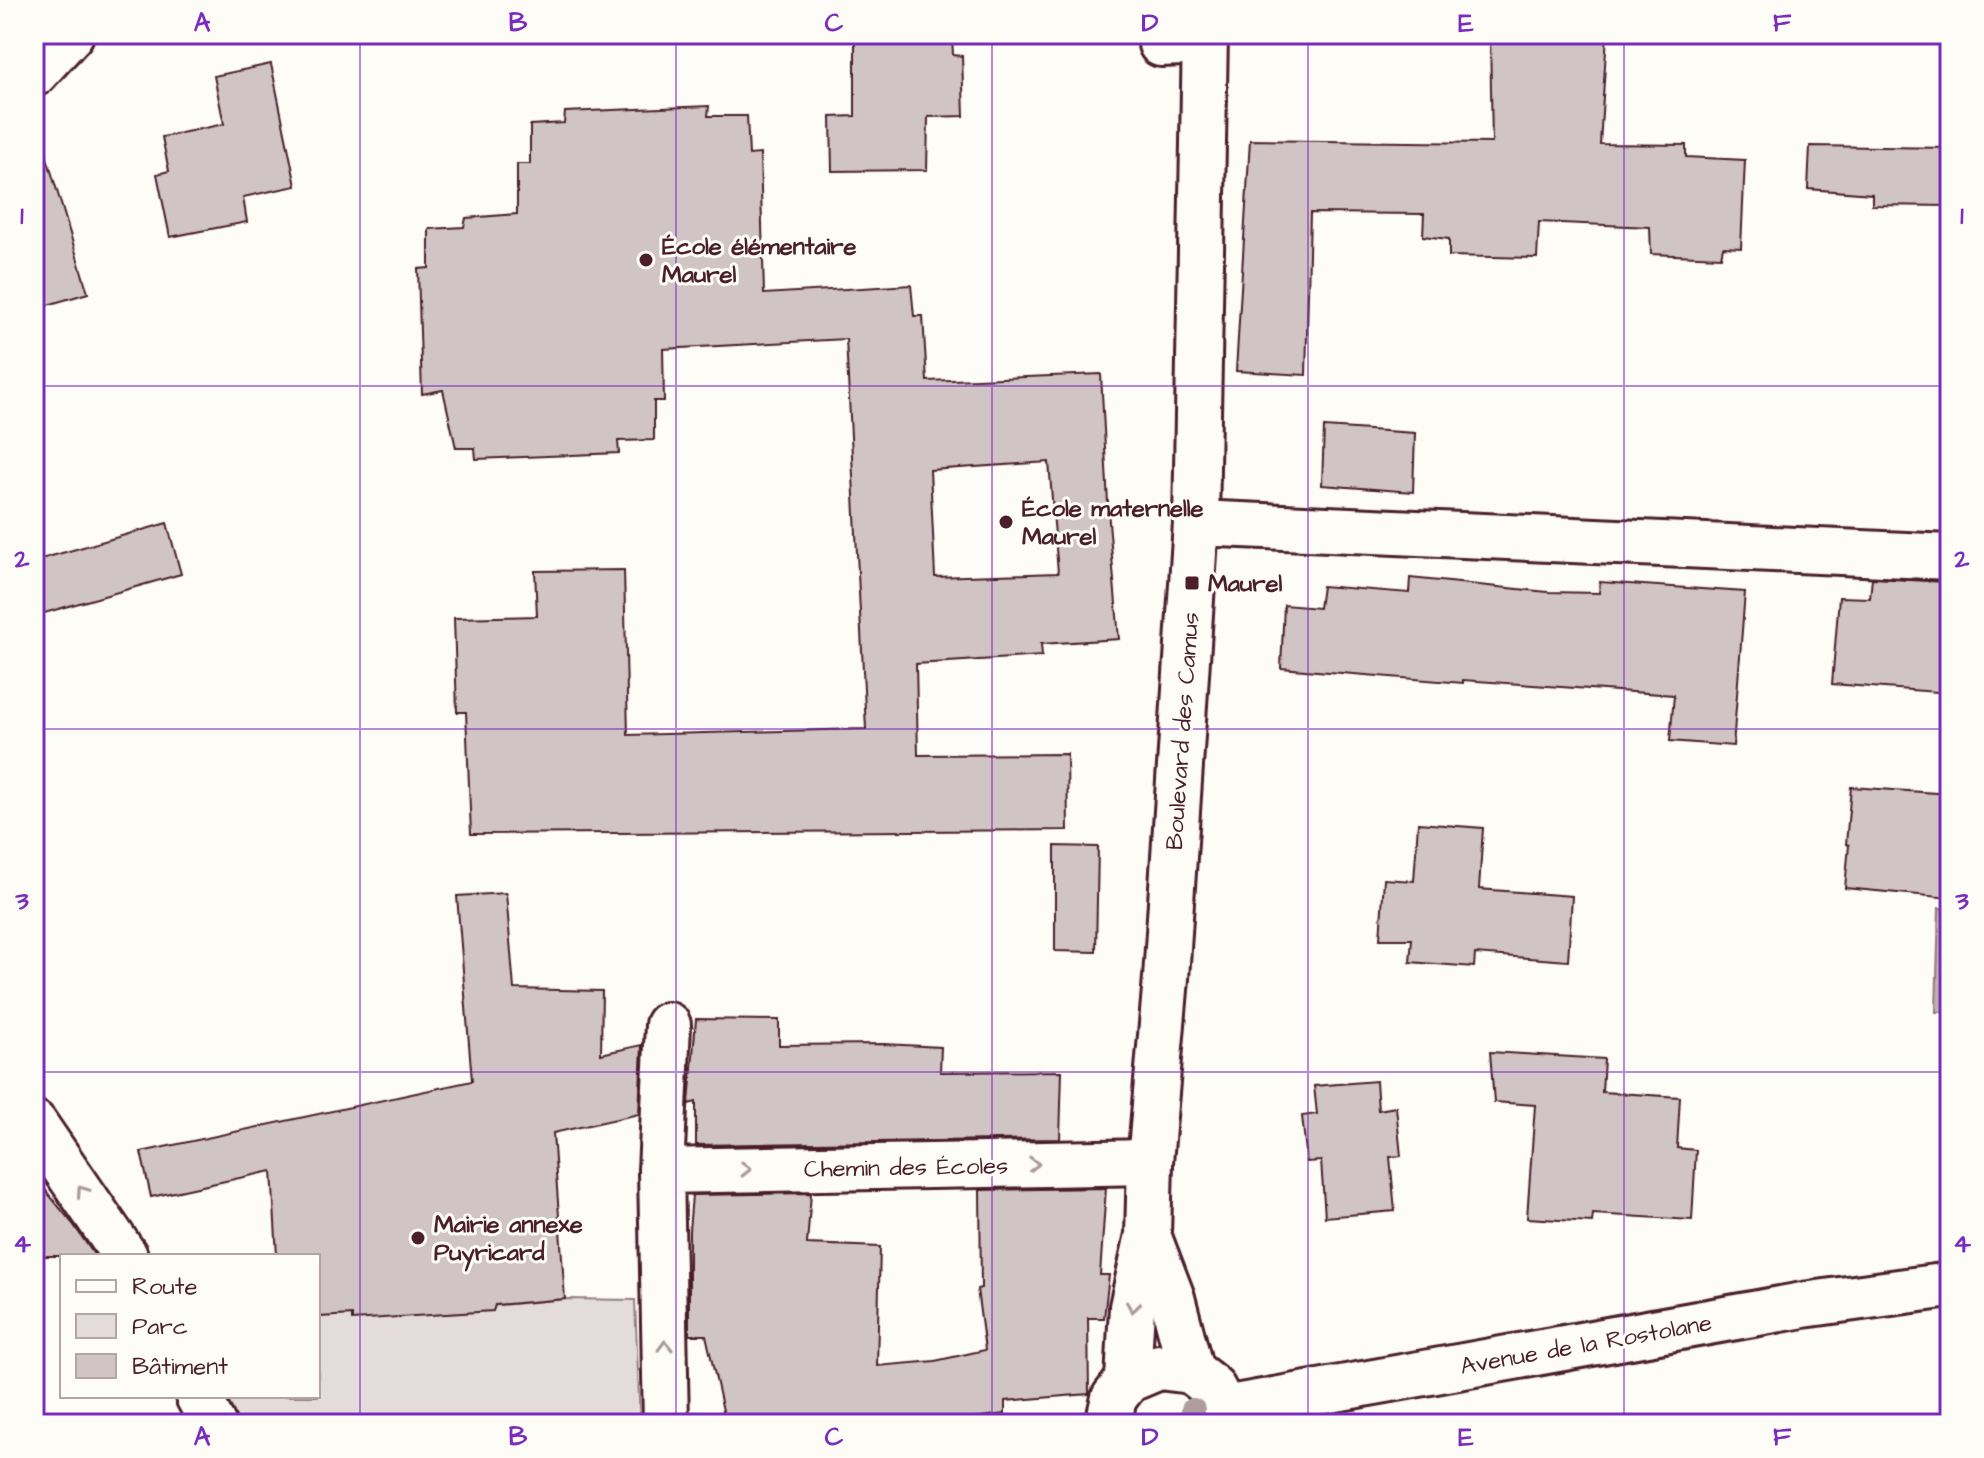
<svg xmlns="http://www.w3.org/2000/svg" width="1984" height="1458" font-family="'Architects Daughter',sans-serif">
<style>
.green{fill:#e3dcda;stroke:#967e82;stroke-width:2}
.water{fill:#c0b1b1;stroke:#91777b;stroke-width:2}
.building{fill:#d0c5c4;stroke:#4a1f2b;stroke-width:2;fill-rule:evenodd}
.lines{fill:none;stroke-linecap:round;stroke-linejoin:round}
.minor-casing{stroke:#4a1f2b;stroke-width:50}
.minor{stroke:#fdfcf7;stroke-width:44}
.tree{fill:#af9c9f}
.oneway{stroke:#ac999b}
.grid{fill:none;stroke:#7b2cbf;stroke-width:2;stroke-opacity:0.55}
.poi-dot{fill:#4a1f2b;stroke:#fdfcf7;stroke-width:3}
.labels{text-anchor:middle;stroke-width:6;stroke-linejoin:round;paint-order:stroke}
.poi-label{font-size:24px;font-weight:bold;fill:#4a1f2b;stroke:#fdfcf7;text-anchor:start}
.street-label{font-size:24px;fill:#4a1f2b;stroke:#fdfcf7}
.neatline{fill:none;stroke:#7b2cbf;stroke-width:3}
.grid-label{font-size:26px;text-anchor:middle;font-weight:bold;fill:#7b2cbf}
</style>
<rect width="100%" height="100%" fill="#fdfcf7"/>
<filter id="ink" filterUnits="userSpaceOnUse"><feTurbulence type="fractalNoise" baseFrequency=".0125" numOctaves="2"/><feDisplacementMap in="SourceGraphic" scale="16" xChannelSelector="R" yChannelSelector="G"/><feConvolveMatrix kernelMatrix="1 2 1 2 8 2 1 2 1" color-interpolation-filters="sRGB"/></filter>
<g filter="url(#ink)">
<path class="green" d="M565,1299l70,1 5,124h-407l-10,-28h95v-79l34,-2v4z"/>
<path class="water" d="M1939,908l11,1v103h-14z"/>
<g class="building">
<path d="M855,34h97l1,21 9,1 2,60 -36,1 -1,53 -95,1 -1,-54 24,-1z"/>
<path d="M1490,34h117l-7,110 86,1v12l59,3 -4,88 -18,-1 -2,10 -70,-3 -1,-27 -111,-5 -2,36 -88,-2v-17l-26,-3 1,-22 -114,-1 -4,162 -70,-4 14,-231 242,3z"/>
<path d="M271,64l25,122 -53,11 4,25 -77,15 -13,-63 12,-3 -7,-34 62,-13 -10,-48z"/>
<path d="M709,106l-1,10h39l2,39 11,-1 4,140 147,-9 3,31h9l4,65 174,-7 8,148 10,117 -78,5 1,12 -126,8 2,91 149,-1 1,76 -597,4 -5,-122h-9l-3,-94 83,-2 -2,-45 89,-1 4,165 238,-6 -20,-390 -183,10 1,52h-10v39l-36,1 1,12 -143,6 -1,-11h-19l-13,-58 -21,4 -4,-125 11,-1v-39l35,-2 2,-9 51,-4v-50h13v-39l34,-2 1,-11zM1049,462l9,111 -123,4 -5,-107z"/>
<path d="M1810,146l140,2v58l-78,-1v-11l-64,-5z"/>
<path d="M45,151l43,142 -54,16v-156z"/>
<path d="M1324,427l91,6 -2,59 -91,-7z"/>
<path d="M167,523l14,51 -147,42v-55z"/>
<path d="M1410,578l138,14 51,1 1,-11 145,10 -12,154 -63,-5 4,-46 -211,-15v3l-182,-15 3,-63 35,3 3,-22 87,7z"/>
<path d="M1872,578l74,4 -2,21 6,1v89l-118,-9 7,-87 31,1z"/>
<path d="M1851,787l99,7v104l-105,-10 4,-43 -3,-1z"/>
<path d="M1418,823l65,5 -4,61 93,7 -4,65 -93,-7 -1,13 -64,-5 2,-23h-32l4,-60 30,2z"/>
<path d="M1055,846l43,1 -2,105 -41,-1z"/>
<path d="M506,893l8,96 88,2 -1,63 41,-9 -3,69 -86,19 12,166 -70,6 -2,6 -141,9v-5l-34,2v-61h-41l-5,-85 -121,26 -10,-45 331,-71 -15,-185z"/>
<path d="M696,1019l83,1v25l105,-1 57,3 -1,25 122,-1 -2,68 -364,6v-43l-7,2z"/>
<path d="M1490,1052l114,7 -2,33 78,5 -3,51 19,2 -4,70 -99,-6 -1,8 -65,-4 8,-113 -41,-3z"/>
<path d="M1376,1081l2,29 18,-3 5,49 -11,1 5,54 -70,6 -4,-56 -14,1 -5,-46 15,-2 -3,-28z"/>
<path d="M34,1176l39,48 22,32h-61z"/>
<path d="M1106,1188l-6,87h9l-5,43h-16l1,76 -84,7v13l-81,10h-198l-20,-89h-17v-104l3,-36 119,-2 -4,51 73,3 -3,119 58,-5 50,-11 -8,-61 4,-1 -1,-98z"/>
</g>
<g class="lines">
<defs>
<g id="minor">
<path d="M1161,44l44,-2"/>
<path d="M34,74l37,-40"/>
<path d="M1196,523l754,34"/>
<path d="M34,1123l91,133"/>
<path d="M661,1171l7,-146"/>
<path d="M1148,1235l24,63 19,73"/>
<path d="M1128,1380l4,-73 16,-72 2,-73 16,-184 30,-455 9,-489"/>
<path d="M198,1396l15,28"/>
<path d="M1224,1409l579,-104 147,-20"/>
<path d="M666,1424l-5,-253 489,-9"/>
<path d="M1108,1424l6,-26 14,-18 31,-13 32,4 21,16 12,22v15"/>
</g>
</defs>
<use href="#minor" class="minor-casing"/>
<use href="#minor" class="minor"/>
</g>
<circle class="tree" cx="1193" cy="1410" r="12"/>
<defs><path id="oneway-chevron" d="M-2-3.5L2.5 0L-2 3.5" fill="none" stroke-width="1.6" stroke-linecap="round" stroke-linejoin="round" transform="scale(2)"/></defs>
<g class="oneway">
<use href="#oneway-chevron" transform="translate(1034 1164) rotate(-1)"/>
<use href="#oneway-chevron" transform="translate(746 1169) rotate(-1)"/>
<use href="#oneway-chevron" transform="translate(82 1191) rotate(-125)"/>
<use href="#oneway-chevron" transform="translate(1133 1307) rotate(98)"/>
<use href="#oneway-chevron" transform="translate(665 1346) rotate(-91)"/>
</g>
</g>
<path class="grid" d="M360,34v1390M676,34v1390M992,34v1390M1308,34v1390M1624,34v1390M34,386h1916M34,729h1916M34,1072h1916"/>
<g class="poi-dot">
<circle cx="646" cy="260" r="8"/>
<circle cx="1006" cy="522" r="8"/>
<rect x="1184" y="575" width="16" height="16" rx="4"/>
<circle cx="418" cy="1238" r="8"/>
</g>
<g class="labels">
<g class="poi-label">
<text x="662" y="254">École élémentaire<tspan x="662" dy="28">Maurel</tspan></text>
<text x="1022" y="516">École maternelle<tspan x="1022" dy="28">Maurel</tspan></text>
<text x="1208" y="591">Maurel</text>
<text x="434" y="1232">Mairie annexe<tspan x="434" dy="28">Puyricard</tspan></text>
</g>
<g class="street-label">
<text transform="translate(1182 731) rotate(-86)" y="8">Boulevard des Camus</text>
<text transform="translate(906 1167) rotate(-1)" y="8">Chemin des Écoles</text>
<text transform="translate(1586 1344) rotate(-10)" y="8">Avenue de la Rostolane</text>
</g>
</g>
<rect width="1984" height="1458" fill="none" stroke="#fdfcf7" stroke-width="88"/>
<rect x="60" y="1254" width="260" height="144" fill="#fdfcf7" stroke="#b5a4a5" stroke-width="2"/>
<rect x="76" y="1280" width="40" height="12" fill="#fdfcf7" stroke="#b5a4a5" stroke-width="2"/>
<text x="132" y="1294" font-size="24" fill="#4a1f2b">Route</text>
<rect x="76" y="1314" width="40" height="24" fill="#e3dcda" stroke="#b5a4a5" stroke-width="2"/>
<text x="132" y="1334" font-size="24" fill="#4a1f2b">Parc</text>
<rect x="76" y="1354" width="40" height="24" fill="#d0c5c4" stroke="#b5a4a5" stroke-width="2"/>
<text x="132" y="1374" font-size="24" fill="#4a1f2b">Bâtiment</text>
<rect x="44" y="44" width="1896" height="1370" class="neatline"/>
<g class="grid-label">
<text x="202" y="31">A</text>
<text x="518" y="31">B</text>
<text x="834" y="31">C</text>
<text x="1150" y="31">D</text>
<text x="1466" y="31">E</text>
<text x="1782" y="31">F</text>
<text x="22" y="224">1</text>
<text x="1962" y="224">1</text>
<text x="22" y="567">2</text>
<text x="1962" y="567">2</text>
<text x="22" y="909">3</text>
<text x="1962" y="909">3</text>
<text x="22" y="1252">4</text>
<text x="1962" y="1252">4</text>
<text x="202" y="1445">A</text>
<text x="518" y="1445">B</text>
<text x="834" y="1445">C</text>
<text x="1150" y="1445">D</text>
<text x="1466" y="1445">E</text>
<text x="1782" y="1445">F</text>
</g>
</svg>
